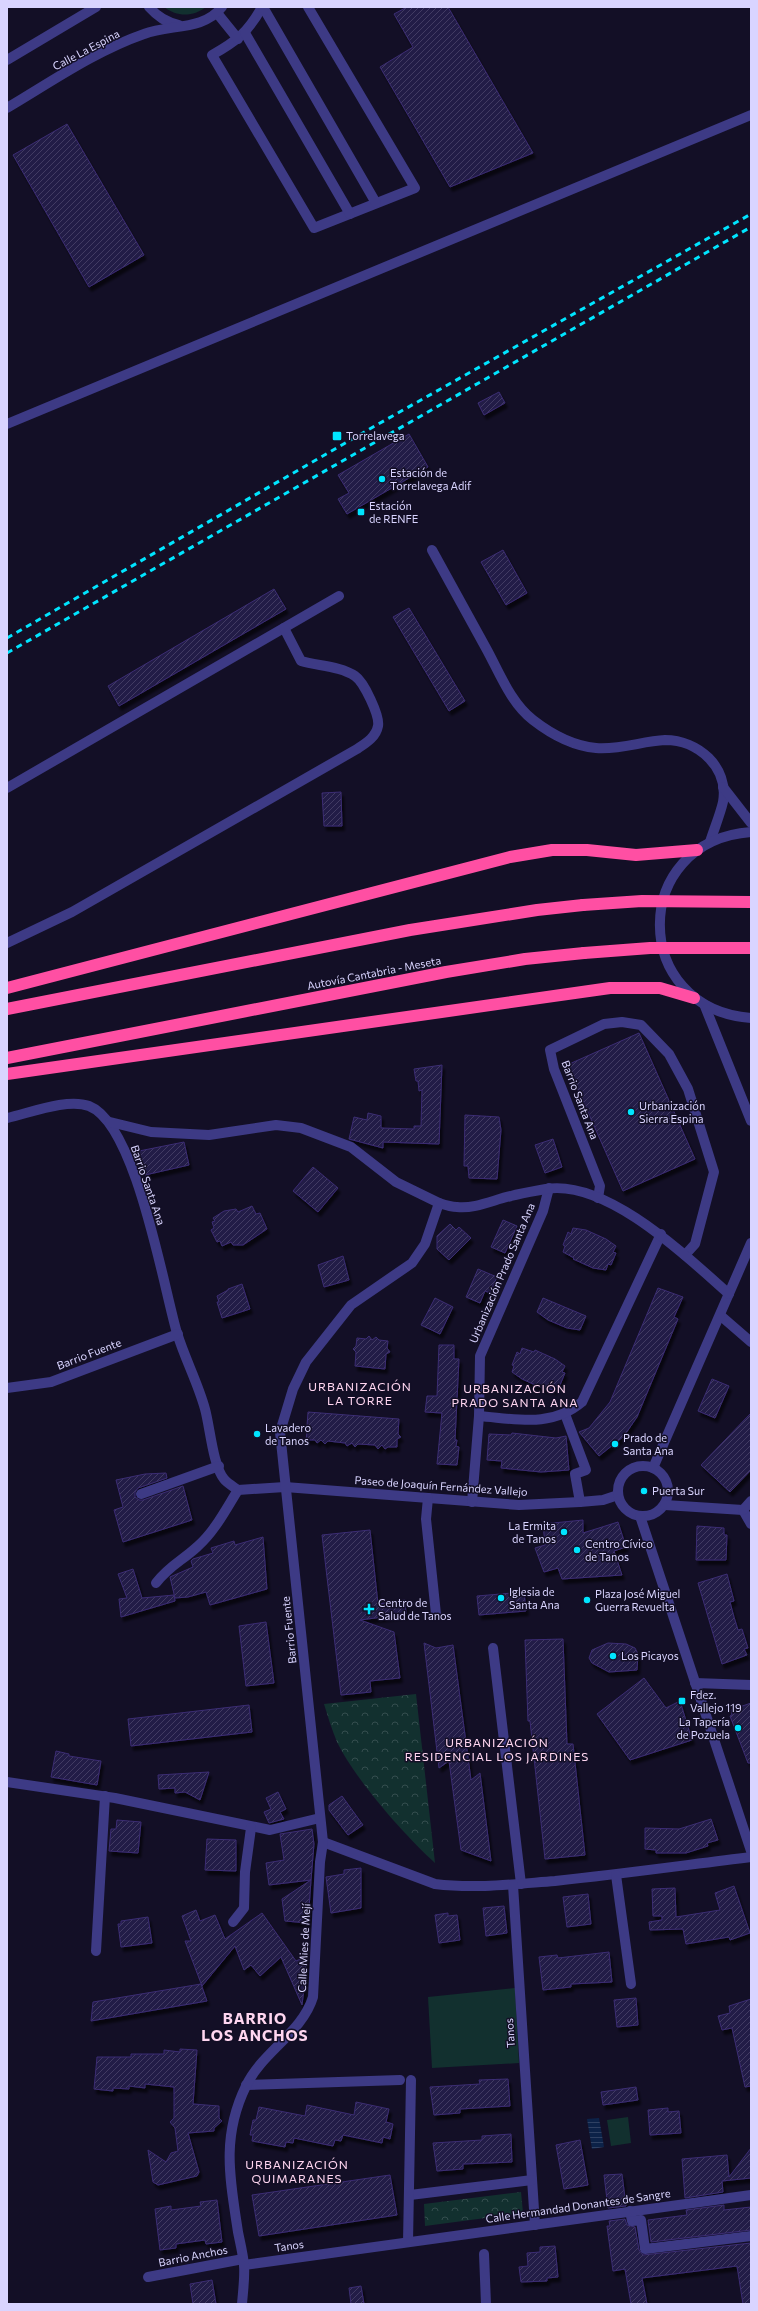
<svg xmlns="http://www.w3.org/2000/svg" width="758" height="2311" font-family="Commissioner,sans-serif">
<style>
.grass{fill:#12302f}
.park{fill:url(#park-crowns)}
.water{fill:url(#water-rules)}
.building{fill:url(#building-hatch);stroke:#3b2d73;filter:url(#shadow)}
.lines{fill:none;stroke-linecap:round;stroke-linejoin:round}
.minor{stroke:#3d3a85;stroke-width:10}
.highway{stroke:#ff4fa3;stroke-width:12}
.rail{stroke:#00e5ff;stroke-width:3;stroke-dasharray:6 5;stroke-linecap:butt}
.highway-bridge{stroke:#ff4fa3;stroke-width:12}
.poi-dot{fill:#00e5ff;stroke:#130f26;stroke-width:1.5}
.labels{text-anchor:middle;stroke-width:3;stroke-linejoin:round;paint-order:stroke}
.street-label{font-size:11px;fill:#d9d4ff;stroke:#130f26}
.poi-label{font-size:11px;fill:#d9d4ff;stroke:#130f26;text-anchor:start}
.neighbourhood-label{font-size:12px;letter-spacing:1px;fill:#ffd6f0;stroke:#130f26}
.district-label{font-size:15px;font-weight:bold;letter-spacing:1px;fill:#ffd6f0;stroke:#130f26}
</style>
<defs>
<pattern id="park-crowns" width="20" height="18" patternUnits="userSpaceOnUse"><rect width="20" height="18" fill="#12302f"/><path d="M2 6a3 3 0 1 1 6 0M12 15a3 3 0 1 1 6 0" fill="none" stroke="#344d4e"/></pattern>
<pattern id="water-rules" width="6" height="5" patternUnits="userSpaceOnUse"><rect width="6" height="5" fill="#0c2248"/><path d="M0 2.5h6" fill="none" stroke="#2f4163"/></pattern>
<pattern id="building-hatch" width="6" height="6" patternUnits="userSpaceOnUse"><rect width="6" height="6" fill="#241b47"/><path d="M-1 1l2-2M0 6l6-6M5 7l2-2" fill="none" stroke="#433b63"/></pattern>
<filter id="shadow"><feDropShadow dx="2.5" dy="4.5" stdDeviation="1" flood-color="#0009"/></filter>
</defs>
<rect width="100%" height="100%" fill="#130f26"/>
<g class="grass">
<path d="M164,7h42c-13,10 -29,10 -42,0z"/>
<path d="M515,1988l4,75 -87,5 -4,-71z"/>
<path d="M628,2117l3,26 -20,3 -4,-26z"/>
</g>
<g class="park">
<path d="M416,1694l19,169c-31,-28 -80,-84 -98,-121 -5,-12 -9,-25 -13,-38z"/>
<path d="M521,2192l2,21 -98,13 -1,-22z"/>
</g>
<path class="water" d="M599,2118l5,29 -12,2 -5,-30z"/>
<g class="building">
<path d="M407,7h41l85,146 -83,34 -70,-120 33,-20 -19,-33z"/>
<path d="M67,124l77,131 -55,32 -76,-132z"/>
<path d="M499,392l6,11 -21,12 -6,-12z"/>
<path d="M409,434l19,33 -81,47 -9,-15 11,-6 -11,-18z"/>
<path d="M503,550l24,43 -21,12 -25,-43z"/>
<path d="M274,589l12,20 -167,97 -11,-20z"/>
<path d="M409,608l56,93 -16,10 -56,-94z"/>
<path d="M341,792l1,34h-18l-2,-33z"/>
<path d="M639,1033l56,126 -72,32 -56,-126z"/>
<path d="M442,1065l-3,79 -56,-2v6l-34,-9 5,-22 13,3 1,-7 13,3v12l33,1v-3h7l1,-36 -3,1 -1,-10h-2l-2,-12z"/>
<path d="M465,1115l34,2 2,13 -4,49 -28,-1 -1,-12h-4z"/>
<path d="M553,1139l9,28 -17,6 -10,-28z"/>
<path d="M184,1142l5,23 -44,10 -6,-24z"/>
<path d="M313,1167l25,21 -20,24 -25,-21z"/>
<path d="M252,1206l4,8 4,-1 7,16 -24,16h-10l-2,-3 -9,4 -2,-5 -3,1 -6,-12 3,-2 -2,-6 3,-1 -2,-3 11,-7 12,-2 2,3z"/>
<path d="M503,1220l14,6 -12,27 -14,-6z"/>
<path d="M450,1224l6,6 3,-3 12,11 -22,22 -12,-11v-13z"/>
<path d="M573,1228l13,2 20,9 10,7 -3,6 3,1 -5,12 -3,-1 -2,6 -13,-2 -20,-9 1,-1 -11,-6 2,-6 -2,-1 5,-13 3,2z"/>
<path d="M343,1256l6,24 -25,7 -6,-22z"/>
<path d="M478,1269l19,8 -7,16 -5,-2 -5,12 -14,-6z"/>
<path d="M242,1284l8,25 -28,9 -5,-16h2l-2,-6 11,-6v-1z"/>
<path d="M658,1288l25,9 -9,20 4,2 -41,98 -13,19 -25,20 -20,-24 10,-4 21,-26z"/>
<path d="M435,1298l18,9 -13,27 -19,-9z"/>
<path d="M543,1298l43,18 -6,14 -13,-2 -19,-8 -11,-8z"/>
<path d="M369,1336l3,4 4,-3 3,3 9,1 -1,7 3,4 -4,2 -1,15 -30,-3 1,-14 -3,-3 3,-3 1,-8 9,1z"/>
<path d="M439,1345h15v14h5l-4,81h2l-1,6 3,1 -2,18 -20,-1 5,-51 -17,-1 2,-16h10z"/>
<path d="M522,1348l12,4 1,-2 20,9 10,7 -3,6 3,1 -5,12 -3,-1 -2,6 -13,-2 -20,-9 -10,-7 2,-6 -2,-1 5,-13 3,2z"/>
<path d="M712,1379l17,7 -14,32 -17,-7z"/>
<path d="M308,1412l91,7 -1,15 3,3 -4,2v8h-9l-3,2 -3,-4 -4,4 -3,-4 -17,-1 -3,3 -3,-4 -5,3 -2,-3 -17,-2 -3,3 -4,-4 -4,3 -2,-3h-9l1,-8 -3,-3 3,-3z"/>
<path d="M751,1413v57l-21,22 -29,-27z"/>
<path d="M512,1433l44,5 10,-2 3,34 -28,2 -40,-4 1,-7 -15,-1 2,-26 22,1z"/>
<path d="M166,1473l1,5 -29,10 -3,4v5l4,3h4l40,-14 9,34 -69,22 -9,-32 9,-3 -7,-27 29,-6z"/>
<path d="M583,1520v13l35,-11 8,25 -12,4 8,24 -60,4 -4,-11 -14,4 -9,-24 10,-3 -2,-21z"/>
<path d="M697,1526l27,2v7h3l-1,25h-30z"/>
<path d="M370,1530l8,74 27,-4 1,14 -46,6 34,12 6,46 -30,3 1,11 -30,3 -19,-160z"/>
<path d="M263,1537l4,52 -57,16 -4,-13 -18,5 -13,1 -5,-21 23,-10 -2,-6 2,-2 20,-6 -2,-5 23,-7 1,4z"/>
<path d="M133,1569l9,29 32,-3 1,6 -54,16 -2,-18 8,-1 -9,-24z"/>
<path d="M727,1574l7,27 -4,1 4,15 4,13 4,-1 6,19 -4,1 3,6 -25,9 -24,-81z"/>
<path d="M524,1592l2,19 -47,4 -2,-19z"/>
<path d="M266,1622l8,61 -28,3 -7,-60z"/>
<path d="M563,1639l4,105h6l12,111 -40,4 -15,-138h-2l-3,-81z"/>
<path d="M424,1643l12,5 17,-3 18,135 9,-7 11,88 -30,-11 -12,-89 -10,7z"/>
<path d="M608,1643l18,1 9,4 3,6 -1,16 -28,2 -17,-9 -3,-5 3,-8z"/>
<path d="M644,1678l22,30 14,-7 12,39 -62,20 -33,-46z"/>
<path d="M751,1703v60h-3l-18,-47 2,-1 -1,-5z"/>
<path d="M249,1705l3,27 -121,14 -3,-27z"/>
<path d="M56,1751l13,3v2l32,5 -4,24 -46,-8z"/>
<path d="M209,1772l-9,28 -15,-8 -10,1v-5l-16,1 -1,-14z"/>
<path d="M278,1792l8,17 -6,3 4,7 -15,4 -5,-11 7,-3 -5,-11z"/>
<path d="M342,1796l21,29 -15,10 -19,-25v-5z"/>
<path d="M711,1819l7,21 -11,3 1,3 -22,7h-30v-3l-11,-1v-21l34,1z"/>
<path d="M117,1820l24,2 -3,31 -29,-2 2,-22h5z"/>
<path d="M312,1829l2,15 -3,36 -42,5 -3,-22 18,-3 -4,-26z"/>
<path d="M207,1839l29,1v31l-31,-1z"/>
<path d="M361,1868v40l-30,5 -5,-36 18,-3v-4z"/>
<path d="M311,1880l-3,43 -23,-2 -3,-22z"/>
<path d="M734,1886l16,47 -20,7 -1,-3 -43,7 -3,-15 -33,1 -1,-8 13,-2v-4h-9l-1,-27 23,-1 1,29 44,-7 -5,-17z"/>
<path d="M588,1894l3,30 -24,3 -4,-30z"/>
<path d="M504,1906l3,27 -21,3 -3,-28z"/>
<path d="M196,1910l4,11 15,-6 10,24 37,-26 34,48 9,-4 1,16 -4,32 -21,-48 -21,19 -9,-11 -7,5 -9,-24 -33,40 -17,-45h6l-9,-25z"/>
<path d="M448,1913v3l9,-1 3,25 -21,3 -4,-28z"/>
<path d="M148,1917l4,26 -31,4 -3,-23h3v-3z"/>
<path d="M609,1952l3,30 -41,2v3l-28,3 -4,-33 18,-2 1,3z"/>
<path d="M201,1984l6,17 -116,20 2,-19z"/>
<path d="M636,1998l2,27 -21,2 -3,-27z"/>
<path d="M751,1999v87l-6,1 -13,-59 -10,2 -4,-14 12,-3 -1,-7z"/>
<path d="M180,2049l17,1 -4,54 26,2v12l3,3 -8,7v3l-26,2 11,39 -2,4 -39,9 -5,-3 -5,-32 18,12 5,-9 7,-2 -3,-23 -5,-6 4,-4v-31l-29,-3v4l-16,-2v3l-16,-1v3l-19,-2 3,-32h34v-3h33v-4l16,2z"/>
<path d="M508,2079l2,27 -50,3v4l-26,2 -4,-28 50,-3 -1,-4z"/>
<path d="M636,2087l2,13 -35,5 -2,-13z"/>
<path d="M356,2102l33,7 -3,13 7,2 -3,15 -7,-2 -1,6 -39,-8 -2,6 -6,-1 -2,6 -39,-8 -1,5 -7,-1 -1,5 -33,-6 1,-6h-3l3,-15h3l3,-13 46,9 2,-11 47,10z"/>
<path d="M668,2108v4l11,-1 2,22 -31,2 -2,-25z"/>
<path d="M511,2134l1,28 -49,2v5l-26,2 -4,-28 49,-3v-4z"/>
<path d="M580,2140l8,45 -24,4 -8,-44z"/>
<path d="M751,2148v30l-29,3 1,11 -38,6 -3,-39 45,-4 2,22z"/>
<path d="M622,2174l4,32 -18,2 -4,-33z"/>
<path d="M390,2175l7,40 -138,21 -7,-41z"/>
<path d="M217,2200l5,42 -16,2 -1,-4 -29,4v4l-16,2 -5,-41 16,-3v4l30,-4 -1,-4z"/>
<path d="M724,2205v5l27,-3v23l-100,12 -3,-22 39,-5 -1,-5z"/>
<path d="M625,2219l2,6 8,2 4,23 4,5 108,-12v61h-8l-6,-38 -95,12 5,26h-16l-6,-35 -12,2 -6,-45h3l-1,-5z"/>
<path d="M555,2246l3,31 -11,1v3l-26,1 -2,-15 9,-1 -1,-13 13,-1v-5z"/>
<path d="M212,2280l4,24h-23l-3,-20z"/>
<path d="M361,2286l3,18h-13l-2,-16z"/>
</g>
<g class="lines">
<g class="minor">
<path d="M149,7c9,10 17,15 30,18"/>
<path d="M262,7c-14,25 -25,34 -50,48l102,173 101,-40 -107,-181"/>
<path d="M263,7l113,196"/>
<path d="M217,13l21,26"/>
<path d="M245,33l105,181"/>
<path d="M7,60l89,-53"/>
<path d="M7,108c44,-26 88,-57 137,-74 26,-10 59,-3 78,-27"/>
<path d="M7,424l744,-309"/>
<path d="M432,550c18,33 37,67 55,100 13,24 24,53 46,70 18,14 41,26 63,28 25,2 46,-7 69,-8 33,0 64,27 58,62 -3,13 -9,27 -13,40"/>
<path d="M723,787l28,36"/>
<path d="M7,788l332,-192"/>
<path d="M751,832c-122,9 -121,177 0,186"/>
<path d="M7,943l65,-31 285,-163c9,-6 19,-12 21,-23 2,-10 -14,-44 -23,-50 -15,-10 -37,-10 -54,-15l-17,-33"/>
<path d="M704,1004l47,117"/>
<path d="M7,1118c23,-5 60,-20 82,-12 47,18 74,179 88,227 8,26 21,50 28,76 5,18 8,57 19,70 3,4 10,8 14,11l47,-3 234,18 61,-3 23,-2 15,-5"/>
<path d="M110,1122l41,10 58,3 67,-10 25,3 50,19 45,35 43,21"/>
<path d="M598,1198l2,-12 -46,-117 -4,-19 54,-26 18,-2 19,3 28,29 19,35 26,83 -19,72 -10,11"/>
<path d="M721,1316l30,26"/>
<path d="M7,1388l44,-6 127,-48"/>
<path d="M565,1414l21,56 -11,4 5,28"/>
<path d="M479,1416c38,3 72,12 103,-14l79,-168"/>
<circle cx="643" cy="1491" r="25"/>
<path d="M653,1468l98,-225"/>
<path d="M141,1494l78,-28"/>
<path d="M428,1498l-2,21 10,95"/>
<path d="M472,1502l7,-86 1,-60 63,-145 6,-23"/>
<path d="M665,1505l78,5"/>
<path d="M743,1510l8,14"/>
<path d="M743,1510l8,-9"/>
<path d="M640,1516l111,335"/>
<path d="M156,1583c14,-18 26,-22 42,-37 17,-15 28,-37 40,-56"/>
<path d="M493,1648l28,236"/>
<path d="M695,1683l56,2"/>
<path d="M7,1782l108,16 155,32 50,-12"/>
<path d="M323,1842l112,42c40,5 80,0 120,-3 66,-7 131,-16 196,-24"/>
<path d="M616,1875l15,109"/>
<path d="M513,1885l22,340"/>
<path d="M233,1922l11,-14 1,-36 6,-44"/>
<path d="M96,1951l9,-155"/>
<path d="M246,2085l154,-5"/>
<path d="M410,2195l122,-15"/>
<path d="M630,2211l2,10 9,-1 4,29 106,-13"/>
<path d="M408,2242l3,-162"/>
<path d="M484,2254l2,50"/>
<path d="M244,2265l507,-70"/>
<path d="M148,2277l95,-18"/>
<path d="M242,2304c1,-13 3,-27 2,-39 -1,-11 -4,-23 -6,-33 -8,-53 -17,-95 8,-146 16,-34 56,-53 67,-89l7,-135 3,-20 -43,-410 13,-43 13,-27 45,-57 61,-42 13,-19 14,-41c6,2 12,4 18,4 18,2 36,-7 54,-11 11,-3 24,-5 35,-7 61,-10 141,68 183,105"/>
</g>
<g class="highway">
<path d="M7,988l503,-131 42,-7h35l49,5 61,-5"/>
<path d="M7,1009l403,-79 127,-20 46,-5"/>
<path d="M7,1058l439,-86 79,-13 59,-6"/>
<path d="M7,1074l603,-86h50l34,10"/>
</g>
<g class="rail">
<path d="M7,638l366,-211 378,-213"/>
<path d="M7,653l744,-426"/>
</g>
<g class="highway-bridge">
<path d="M583,905l59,-4 109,1"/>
<path d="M584,953l66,-5h101"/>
</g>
</g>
<g class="poi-dot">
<rect x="332" y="431" width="10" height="10" rx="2"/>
<circle cx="382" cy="479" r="4"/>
<rect x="357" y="508" width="8" height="8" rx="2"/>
<circle cx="631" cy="1112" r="4"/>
<circle cx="257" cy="1434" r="4"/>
<circle cx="615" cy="1444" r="4"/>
<circle cx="644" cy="1491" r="4"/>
<circle cx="564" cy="1532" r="4"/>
<circle cx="577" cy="1550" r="4"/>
<circle cx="501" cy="1598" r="4"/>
<circle cx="587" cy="1600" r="4"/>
<path d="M367 1603h4v4h4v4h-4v4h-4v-4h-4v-4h4z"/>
<circle cx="613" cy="1656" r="4"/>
<rect x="678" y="1697" width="8" height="8" rx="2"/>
<circle cx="738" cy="1728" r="4"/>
</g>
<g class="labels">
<g class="street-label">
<text transform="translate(86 50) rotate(-28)" y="4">Calle La Espina</text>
<text transform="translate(374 973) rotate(-11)" y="4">Autovía Cantabria - Meseta</text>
<text transform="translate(580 1100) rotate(69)" y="4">Barrio Santa Ana</text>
<text transform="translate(148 1185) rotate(71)" y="4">Barrio Santa Ana</text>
<text transform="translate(502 1273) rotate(-67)" y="4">Urbanización Prado Santa Ana</text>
<text transform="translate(89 1354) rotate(-21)" y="4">Barrio Fuente</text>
<text transform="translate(441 1486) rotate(4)" y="4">Paseo de Joaquín Fernández Vallejo</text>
<text transform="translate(289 1630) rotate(-96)" y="4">Barrio Fuente</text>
<text transform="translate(304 1948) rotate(-87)" y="4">Calle Mies de Mejí</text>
<text transform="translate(510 2033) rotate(-94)" y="4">Tanos</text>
<text transform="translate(578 2206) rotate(-8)" y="4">Calle Hermandad Donantes de Sangre</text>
<text transform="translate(289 2246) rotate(-8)" y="4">Tanos</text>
<text transform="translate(193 2256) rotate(-11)" y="4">Barrio Anchos</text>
</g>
<g class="poi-label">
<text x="346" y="440">Torrelavega</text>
<text x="390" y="477">Estación de<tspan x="390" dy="13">Torrelavega Adif</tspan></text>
<text x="369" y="510">Estación<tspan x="369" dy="13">de RENFE</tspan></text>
<text x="639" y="1110">Urbanización<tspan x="639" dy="13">Sierra Espina</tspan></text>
<text x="265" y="1432">Lavadero<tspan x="265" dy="13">de Tanos</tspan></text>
<text x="623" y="1442">Prado de<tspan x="623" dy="13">Santa Ana</tspan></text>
<text x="652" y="1495">Puerta Sur</text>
<text x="556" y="1530" text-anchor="end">La Ermita<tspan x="556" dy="13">de Tanos</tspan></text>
<text x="585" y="1548">Centro Cívico<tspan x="585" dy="13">de Tanos</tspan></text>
<text x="509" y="1596">Iglesia de<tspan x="509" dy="13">Santa Ana</tspan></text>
<text x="595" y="1598">Plaza José Miguel<tspan x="595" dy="13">Guerra Revuelta</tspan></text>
<text x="378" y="1607">Centro de<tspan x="378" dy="13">Salud de Tanos</tspan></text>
<text x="621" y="1660">Los Picayos</text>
<text x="690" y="1699">Fdez.<tspan x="690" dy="13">Vallejo 119</tspan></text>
<text x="730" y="1726" text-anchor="end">La Tapería<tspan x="730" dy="13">de Pozuela</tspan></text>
</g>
<g class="neighbourhood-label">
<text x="360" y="1391">URBANIZACIÓN<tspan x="360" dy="14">LA TORRE</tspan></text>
<text x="515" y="1393">URBANIZACIÓN<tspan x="515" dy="14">PRADO SANTA ANA</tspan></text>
<text x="497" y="1747">URBANIZACIÓN<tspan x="497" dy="14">RESIDENCIAL LOS JARDINES</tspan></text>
<text x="297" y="2169">URBANIZACIÓN<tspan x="297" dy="14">QUIMARANES</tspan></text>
</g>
<g class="district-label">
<text x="255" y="2024">BARRIO<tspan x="255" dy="17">LOS ANCHOS</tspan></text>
</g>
</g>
<rect width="758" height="2311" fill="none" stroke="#d9d4ff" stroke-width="16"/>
</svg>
